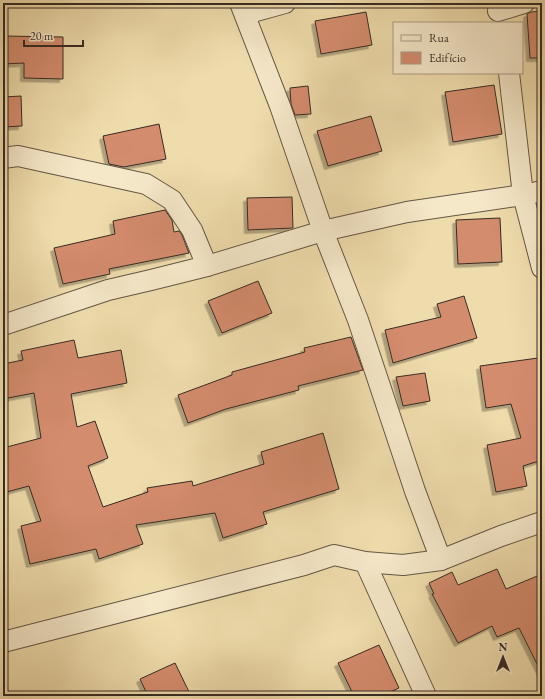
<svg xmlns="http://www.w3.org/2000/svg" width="545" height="699" font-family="'EB Garamond',serif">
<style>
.building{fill:#d48c6e;stroke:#362b24;filter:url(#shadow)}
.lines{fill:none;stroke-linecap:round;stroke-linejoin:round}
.street-casing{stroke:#645746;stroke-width:22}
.street{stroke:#f5e8c9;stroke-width:20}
</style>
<defs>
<filter id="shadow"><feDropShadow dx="-3.5" dy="3.5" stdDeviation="0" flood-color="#0004"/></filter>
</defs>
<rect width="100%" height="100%" fill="#efdcac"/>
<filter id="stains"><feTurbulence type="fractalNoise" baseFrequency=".005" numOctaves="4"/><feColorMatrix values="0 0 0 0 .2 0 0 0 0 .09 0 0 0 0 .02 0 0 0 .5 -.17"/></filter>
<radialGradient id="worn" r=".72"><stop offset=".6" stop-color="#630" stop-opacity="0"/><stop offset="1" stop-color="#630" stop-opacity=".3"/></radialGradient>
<g class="building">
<path d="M542,11v47h-12l-3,-44 4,-2z"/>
<path d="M366,12l6,33 -51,9 -6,-33z"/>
<path d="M3,36l60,1v42l-39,-1v-15l-21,1z"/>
<path d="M494,85l8,49 -49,8 -8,-50z"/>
<path d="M308,86l3,28 -16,1 -4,-11 -1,-16z"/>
<path d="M21,96l1,30 -19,1v-30z"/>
<path d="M371,116l11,35 -54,15 -11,-35z"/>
<path d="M159,124l7,35 -42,8 -15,-3 -6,-28z"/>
<path d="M292,197l1,31 -45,2 -1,-32z"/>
<path d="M165,210l7,10 2,12 5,-1 3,4 7,18 -80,16 1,5 -47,10 -9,-36 61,-14 -2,-13z"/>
<path d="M500,218l2,44 -44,2 -2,-44z"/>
<path d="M258,281l14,32 -50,20 -14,-32z"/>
<path d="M464,296l13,42 -84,25 -8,-33 56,-13 -4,-13z"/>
<path d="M351,337l12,33 -65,16 1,4 -73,19 -38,14 -10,-28 54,-20v-3l73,-20 -1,-4z"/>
<path d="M74,340l4,18 43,-8 6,33 -56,11 6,33 18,-6 13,37 -20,8 15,41 45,-15 -1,-4 45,-7 1,5 71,-22 -3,-12 62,-19 16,56 -76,23 4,12 -44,14 -8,-25 -79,12 7,19 -44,15 -3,-10 -66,15 -9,-38 20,-5 -12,-35 -26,7v-45l38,-10 -7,-45 -31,6v-35l20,-4 -2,-9z"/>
<path d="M538,358l4,32v70l-19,6 4,20 -31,6 -9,-47 34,-7 -10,-34 -25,4 -6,-42z"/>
<path d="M425,373l5,28 -27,5 -7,-29z"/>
<path d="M497,569l9,20 36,-15v100l-23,-46 -22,9 -5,-11 -34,17 -26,-49h2l-5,-11 23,-11 6,13z"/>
<path d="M379,645l20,43 -18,8h-27l-16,-33z"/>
<path d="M175,663l16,33h-43l-8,-17z"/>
</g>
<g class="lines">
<defs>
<g id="street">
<path d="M240,3l40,103 43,125 35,89 57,171 26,69"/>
<path d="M498,11l26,-8"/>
<path d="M245,14l40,-11"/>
<path d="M509,73l14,122 19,73"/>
<path d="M3,158l15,-2 128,28 26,16 20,30 15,36"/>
<path d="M3,325l105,-35 43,-10 56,-14 116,-35 84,-19 116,-17 19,-4"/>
<path d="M365,562l61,134"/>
<path d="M3,642l301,-77 30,-10 31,7 38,3 38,-5 60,-24 41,-14"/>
</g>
</defs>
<use href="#street" class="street-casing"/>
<use href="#street" class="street"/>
</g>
<rect width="545" height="699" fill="none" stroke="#efdcac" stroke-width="16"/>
<rect x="4" y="4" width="537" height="691" fill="none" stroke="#362b24" stroke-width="2"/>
<rect x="8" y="8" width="529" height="683" fill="none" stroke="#362b24"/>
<rect x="393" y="22" width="130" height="52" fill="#f5e8c9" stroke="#a99c87"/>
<rect x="401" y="35" width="20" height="6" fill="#f5e8c9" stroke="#a99c87"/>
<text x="429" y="42" font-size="12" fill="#362b24">Rua</text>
<rect x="401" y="52" width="20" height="12" fill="#d48c6e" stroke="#a99c87"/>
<text x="429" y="62" font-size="12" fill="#362b24">Edifício</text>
<g transform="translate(503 657)" stroke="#f5e8c9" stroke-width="3" paint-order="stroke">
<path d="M0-3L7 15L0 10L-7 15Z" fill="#362b24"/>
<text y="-6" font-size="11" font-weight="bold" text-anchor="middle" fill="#362b24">N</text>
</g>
<path d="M24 40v6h59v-6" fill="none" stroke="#362b24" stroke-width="2"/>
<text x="30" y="40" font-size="12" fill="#362b24" stroke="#f5e8c9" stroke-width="3" paint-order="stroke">20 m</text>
<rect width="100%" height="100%" filter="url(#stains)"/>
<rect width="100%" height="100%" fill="url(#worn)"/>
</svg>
